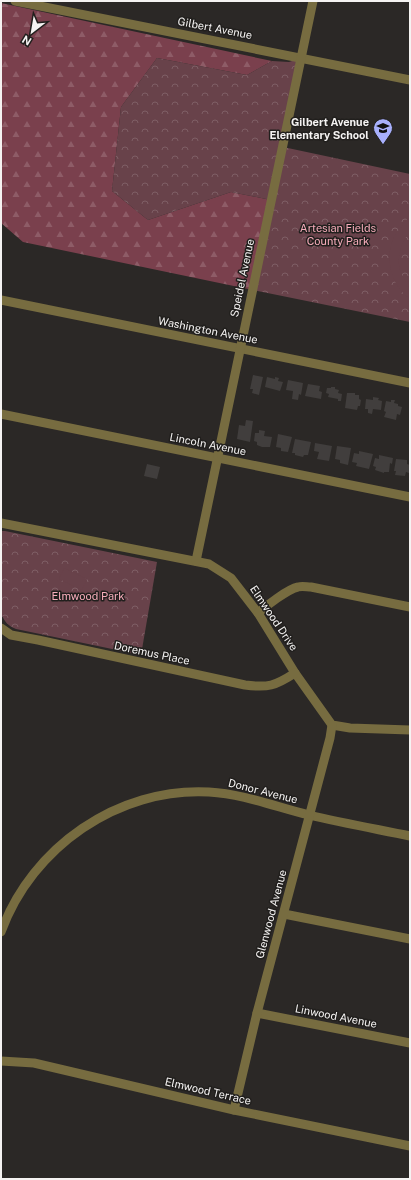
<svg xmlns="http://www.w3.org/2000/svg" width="411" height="1180" font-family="'Public Sans',sans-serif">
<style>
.forest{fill:url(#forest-firs)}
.park{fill:url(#park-crowns)}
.pitch{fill:#68424a}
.building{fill:#413e3d}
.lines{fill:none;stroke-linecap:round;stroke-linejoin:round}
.minor{stroke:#776c40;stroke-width:9}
.labels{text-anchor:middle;stroke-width:3;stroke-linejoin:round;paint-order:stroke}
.street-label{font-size:11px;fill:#f5f3f2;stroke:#211f1d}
.poi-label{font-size:11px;font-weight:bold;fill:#f5f3f2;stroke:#211f1d;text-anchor:end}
.park-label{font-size:11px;fill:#f7adbb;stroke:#211f1d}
</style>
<defs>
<pattern id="forest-firs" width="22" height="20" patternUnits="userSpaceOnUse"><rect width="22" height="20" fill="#7a404d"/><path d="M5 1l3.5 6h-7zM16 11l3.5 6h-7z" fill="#8e5c67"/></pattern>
<pattern id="park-crowns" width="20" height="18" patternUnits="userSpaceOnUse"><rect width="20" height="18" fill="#68424a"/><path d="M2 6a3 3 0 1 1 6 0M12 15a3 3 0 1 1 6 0" fill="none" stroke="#7e5e65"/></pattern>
</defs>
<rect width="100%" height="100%" fill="#2b2826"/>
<path class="forest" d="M1,3l271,58 -25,14 -90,-17 -36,49 -9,84 36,29 83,-28 40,8 -18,90 -230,-48 -22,-19z"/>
<g class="park">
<path d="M157,58l90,17 25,-14 17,1 12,-4 -18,89 127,27v148l-157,-32 18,-90 -40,-8 -83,28 -36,-29 9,-84z"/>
<path d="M1,531h4l152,31 -16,93 -125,-26c-8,-3 -11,-7 -15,-15z"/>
</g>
<g class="pitch">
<path d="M410,203v29c-10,11 -14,28 -9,41 2,5 8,13 9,17 1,3 0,7 0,9 -19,-13 -26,-41 -16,-62 3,-6 11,-13 13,-18 2,-5 2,-11 3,-16z"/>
<path d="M64,568l23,11 -5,11 -23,-11z"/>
</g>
<g class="building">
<path d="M253,375l10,2 -4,18 -7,-2 1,-4h-3z"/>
<path d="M267,377l8,2v-2l4,1 -1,3 5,1 -3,9 -15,-4z"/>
<path d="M288,380l15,3 -2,12 -2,-1 -1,6 -6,-1 1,-8 -7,-1z"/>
<path d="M308,384l12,2 -1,5 3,1 -1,7 -16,-3z"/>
<path d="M331,387h4v2l4,1 -1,3 4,1 -1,7h-3v-2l-10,-2 1,-3 -3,-1 1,-5h4z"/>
<path d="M347,393h8v2h4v4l2,1 -1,6h-2l-1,4 -12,-2z"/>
<path d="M373,397l6,1 -1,2 4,1 -1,9 -8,-1 -1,5 -4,-1v-4h-3l1,-10 7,1z"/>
<path d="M391,400h4l-1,3 4,1v2l4,1 -2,8 -3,-1 -1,6 -12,-3 2,-5 -2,-1 2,-10 5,1z"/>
<path d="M246,420l7,1 -3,21 -13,-3 2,-14 6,1z"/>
<path d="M259,430l6,1 -1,5 8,1 -2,10h-8l-5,-2v-3l-3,-1 1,-8h4z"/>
<path d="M278,434l14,3 -4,15 -7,-1v-3l-5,-1z"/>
<path d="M295,439l16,3 -3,13h-4l-1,2 -8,-2v-2h-3z"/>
<path d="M315,443l17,3 -3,15 -12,-2 2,-7 -5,-1z"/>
<path d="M337,446l14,2 -3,17 -8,-2v-3l-5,-1z"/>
<path d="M359,451l14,3 -4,15 -13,-3 1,-3 -5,-1 2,-9 5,1z"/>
<path d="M379,455l14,3 -1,6 -2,-1 -1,9h-5v1l-9,-3 1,-3 -3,-1 2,-8 4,1z"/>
<path d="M396,459l11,1v4l3,1v2l-1,6 -3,-1 -1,4 -10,-1 1,-4h-2z"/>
<path d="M147,464l13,3 -3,12 -13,-3z"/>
</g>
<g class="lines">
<g class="minor">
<path d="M15,1l395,79"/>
<path d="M1,300l409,83"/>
<path d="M1,414l409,83"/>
<path d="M1,523l208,41 22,14 27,35 37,60 37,52 18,3 60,2"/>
<path d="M196,561l117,-560"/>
<path d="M258,613c8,-7 30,-24 40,-26 4,-1 9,0 13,0l99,20"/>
<path d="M1,628l10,7 27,5 207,45c23,3 30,1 50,-12"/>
<path d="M284,914l126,25"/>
<path d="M1,932c31,-85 117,-145 208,-140 35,2 67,15 100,23 34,8 67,14 101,21"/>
<path d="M257,1013l153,30"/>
<path d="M1,1061l33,2 200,47 176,36"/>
<path d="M234,1110l23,-97 73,-275 2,-13"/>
</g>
</g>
<defs>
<symbol id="school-pin" viewBox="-11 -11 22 30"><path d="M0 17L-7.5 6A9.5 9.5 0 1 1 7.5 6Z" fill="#a8b0fc" stroke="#211f1d"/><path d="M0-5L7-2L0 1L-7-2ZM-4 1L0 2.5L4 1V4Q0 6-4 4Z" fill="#111"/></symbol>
</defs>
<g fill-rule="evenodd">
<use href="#school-pin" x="372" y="117" width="22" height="30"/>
</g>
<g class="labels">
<g class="street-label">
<text transform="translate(215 28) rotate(11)" y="4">Gilbert Avenue</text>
<text transform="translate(242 278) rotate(-78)" y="4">Speidel Avenue</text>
<text transform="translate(208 330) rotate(11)" y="4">Washington Avenue</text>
<text transform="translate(208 444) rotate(11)" y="4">Lincoln Avenue</text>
<text transform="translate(274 618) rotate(56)" y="4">Elmwood Drive</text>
<text transform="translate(152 653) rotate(12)" y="4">Doremus Place</text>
<text transform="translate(263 791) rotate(14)" y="4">Donor Avenue</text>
<text transform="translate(271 914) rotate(-75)" y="4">Glenwood Avenue</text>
<text transform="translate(336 1016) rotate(11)" y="4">Linwood Avenue</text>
<text transform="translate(208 1091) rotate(13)" y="4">Elmwood Terrace</text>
</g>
<g class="poi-label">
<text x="369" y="126">Gilbert Avenue<tspan x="369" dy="13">Elementary School</tspan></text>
</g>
<g class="park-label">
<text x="338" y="232">Artesian Fields<tspan x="338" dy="13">County Park</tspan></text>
<text x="88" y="600">Elmwood Park</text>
</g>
</g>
<rect width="411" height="1180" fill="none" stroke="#f5f3f2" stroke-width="4"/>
<g transform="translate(32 32) rotate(211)" stroke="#211f1d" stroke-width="3" paint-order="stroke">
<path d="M0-3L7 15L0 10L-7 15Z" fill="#f5f3f2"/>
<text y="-6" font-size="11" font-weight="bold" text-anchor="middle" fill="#f5f3f2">N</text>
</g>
</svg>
